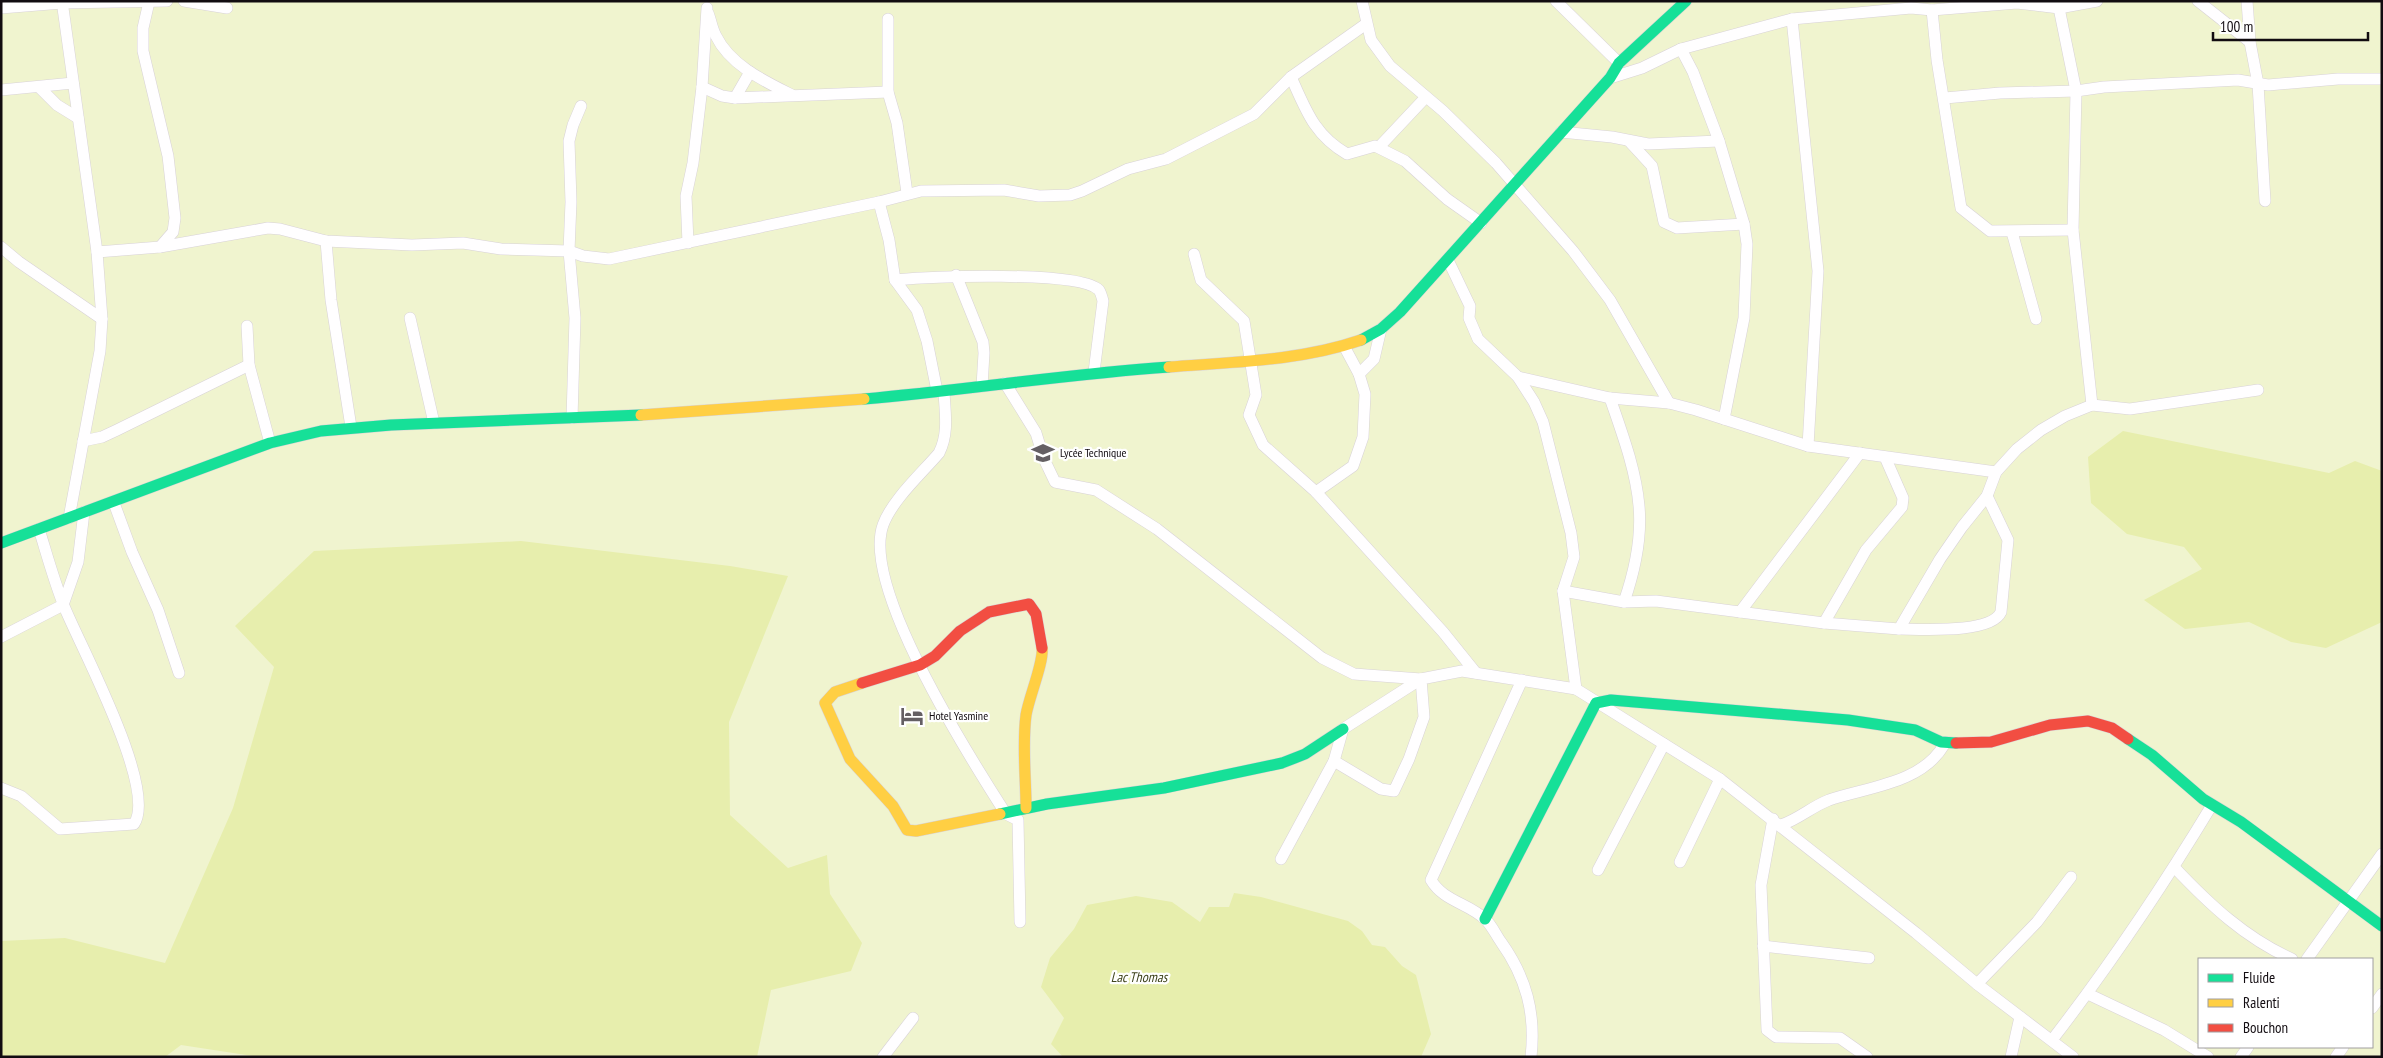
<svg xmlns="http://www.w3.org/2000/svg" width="2383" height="1058" font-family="'PT Sans Narrow',sans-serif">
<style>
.green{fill:#f0f4cf;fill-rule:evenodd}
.water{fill:#e7eead}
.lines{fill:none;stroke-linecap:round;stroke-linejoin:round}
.street-casing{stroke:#d8d2d7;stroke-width:12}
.fast-casing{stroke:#d8d2d7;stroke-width:12}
.slow-casing{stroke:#d8d2d7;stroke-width:12}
.jam-casing{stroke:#d8d2d7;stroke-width:12}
.street{stroke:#fffeff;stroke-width:11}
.fast{stroke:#16e098;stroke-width:11}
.slow{stroke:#ffcf43;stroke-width:11}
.jam{stroke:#f24e42;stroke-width:11}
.labels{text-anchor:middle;stroke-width:4.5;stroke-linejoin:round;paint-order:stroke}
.poi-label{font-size:12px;fill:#120c11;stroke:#fff;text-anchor:start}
.water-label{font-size:14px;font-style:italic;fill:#41461f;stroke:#fff}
</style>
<rect width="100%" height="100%" fill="#fdf8fc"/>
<path class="green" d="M1,1h2381v1056h-2381zM2199,959h173v88h-173z"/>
<g class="water">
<path d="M2123,431l206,42 26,-12 27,10v151l-56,26 -35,-6 -42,-20 -64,7 -41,-29 58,-31 -18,-22 -57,-13 -36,-31 -3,-46z"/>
<path d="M521,541l209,25 58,10 -59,146 1,93 58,53 39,-13 3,39 32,49 -11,28 -80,19 -14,67h-498l-78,-12 -16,12h-164v-116l64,-3 100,25 68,-155 41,-141 -39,-41 79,-75z"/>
<path d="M1234,893l27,4 87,24 14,10 10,14 13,2 17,19 14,9 15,59 -10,23h-358l-12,-13 13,-26 -23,-31 9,-29 24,-29 13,-24 49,-9 36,6 28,20 9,-15h20z"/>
</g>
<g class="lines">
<defs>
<g id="street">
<path d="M62,1l35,251 5,67 -2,32 -31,167"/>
<path d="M184,1l43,7"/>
<path d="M1362,1l9,39 19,26 53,45 53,52 77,88 37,49 59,103"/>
<path d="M1556,1l63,62"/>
<path d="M2062,1l-3,7 17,83 -3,139 19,175"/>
<path d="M2198,1l52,41"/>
<path d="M2247,1l3,41 8,42 7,117"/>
<path d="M149,2l-6,26v23l25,105 7,62 -2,14 -13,15"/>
<path d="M1,8l61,-5 105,-2"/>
<path d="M1932,10l5,50 24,148 29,23 83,-1"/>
<path d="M708,13c3,7 4,16 8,23 14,29 48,45 76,59"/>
<path d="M888,19v73l9,31 10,70"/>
<path d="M1792,19l26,252 -10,175"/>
<path d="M1681,49l12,23 26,69 25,83 3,20 -3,74 -20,101"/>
<path d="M1291,77c15,33 23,58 56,77l28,-8 30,15 42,38 34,24"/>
<path d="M1610,78l32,-10 39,-19 111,-30 119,-11 21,2 85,-7 42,5 38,-7"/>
<path d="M39,87l18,18 21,13"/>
<path d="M702,87l20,9 13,2 153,-6"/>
<path d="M1,90l72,-7"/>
<path d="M735,98l15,-26"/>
<path d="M1945,98l55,-5 76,-2 28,-4 134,-7 30,5 70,-6h44"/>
<path d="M1561,132l51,5 36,7 71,-3"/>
<path d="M1629,141l23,25 12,56 13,6 67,-4"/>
<path d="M1379,147l47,-50"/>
<path d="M879,202l42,-11 83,-1 35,6 31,-1 12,-4 46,-22 38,-10 88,-45 37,-37 75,-53"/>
<path d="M2012,232l24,87"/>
<path d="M326,241l5,59 20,127"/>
<path d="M688,243l-2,-47 7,-33 9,-76 5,-79"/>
<path d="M1,247l18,15 83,57"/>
<path d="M97,252l63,-5 108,-19 12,1 46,12 86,4 51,-2 38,6 68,2 14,5 26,3 270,-57 10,38 6,40 22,30 10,31 10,50"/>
<path d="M1194,254l7,26 43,41 12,74 -7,20 14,30 53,47 127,140 33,41"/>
<path d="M1448,260l22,46 -1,12 9,21 40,38 16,25 9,20 28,111 3,24 -11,34 13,98 144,90 196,154 61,51 96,73"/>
<path d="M956,275l27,67 1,11 -2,33"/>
<path d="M895,280c33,-3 183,-10 204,10 2,3 3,7 4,11l-9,71"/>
<path d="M410,318l24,105"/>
<path d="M247,326l2,39 21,78"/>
<path d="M1359,374l15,-15 7,-30"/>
<path d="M1518,377l92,21 59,5 27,7 112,36 188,26"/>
<path d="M1005,383l31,50 8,26 11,23 41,8 61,39 165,129 32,16 67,5"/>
<path d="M944,392c1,21 5,41 -5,61 -17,20 -47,47 -56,72 -22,62 87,233 123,289l12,6 2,102"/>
<path d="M1610,398c12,35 26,72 29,108 3,32 -5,67 -15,96"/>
<path d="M572,418l3,-100 -6,-67 2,-49 -2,-61 4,-16 8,-19"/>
<path d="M83,441l19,-4 15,-7 132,-65"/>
<path d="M1316,492l37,-26 10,-29 2,-43 -6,-20 -15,-28"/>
<path d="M114,503l18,49 26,58 21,63"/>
<path d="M1563,591l61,11 32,-1 168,22 75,6 41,-70 22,-32 25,-31 9,-24 21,-23 24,-19 24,-14 27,-11 38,4 128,-19"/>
<path d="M1740,612l120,-159"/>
<path d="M1824,623l42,-73 36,-43 1,-9 -18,-41"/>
<path d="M1899,629c22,0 92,5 102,-17l7,-72 -21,-44"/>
<path d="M1,637l62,-32 15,-43 6,-50"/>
<path d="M1522,680l-91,200c13,22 38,23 55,40 6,6 10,15 15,22 25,35 35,71 30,115"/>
<path d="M1334,761l47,28 13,2 15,-32 15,-42 -3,-38 41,-8 114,18"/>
<path d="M1,788l20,8 39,33 74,-5c24,-35 -54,-178 -70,-218 -10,-25 -17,-51 -25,-77"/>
<path d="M1773,819l-12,66 6,145 9,7 64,1 27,19"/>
<path d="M1781,825c18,-6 30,-18 48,-25 38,-13 92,-16 115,-55l-3,-3"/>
<path d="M1281,859l53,-98 9,-32 78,-50"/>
<path d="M1680,862l40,-83"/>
<path d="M2174,867c35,37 71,71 118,92"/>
<path d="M1598,870l66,-126"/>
<path d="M1763,946l106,12"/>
<path d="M2307,959l75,-105"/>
<path d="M1977,984l60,-62 34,-45"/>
<path d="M2088,994l76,36 44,27"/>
<path d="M2372,1008l10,-14"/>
<path d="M2052,1040c58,-75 111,-154 160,-235"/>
<path d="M883,1057l30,-39"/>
<path d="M2011,1057l9,-40"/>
<path d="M2241,1057l7,-10"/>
<path d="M2336,1057l7,-10"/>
</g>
<g id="fast">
<path d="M1361,340l20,-11 19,-17 210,-234 9,-15 67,-62"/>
<path d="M864,399c102,-9 203,-25 305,-32"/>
<path d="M1,543l269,-100 51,-12 70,-6 250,-10"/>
<path d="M2128,739l24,16 51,44 38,23 141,104"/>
<path d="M1000,814l47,-10 117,-16 118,-25 23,-9 38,-25"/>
<path d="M1485,919l111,-216 15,-3 237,20 67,10 26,12 15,1"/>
</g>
<g id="slow">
<path d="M1169,367c63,-5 131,-6 192,-27"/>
<path d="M641,415l223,-16"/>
<path d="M862,683l-27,9 -10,11 25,56 43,47 14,24 9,1 84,-17"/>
<path d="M1026,808c0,-30 -4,-63 0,-93 3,-18 18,-53 16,-67"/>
</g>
<g id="jam">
<path d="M862,683l58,-18 15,-9 25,-25 29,-19 40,-8 7,10 6,34"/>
<path d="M1956,743l35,-1 59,-17 38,-4 24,7 16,11"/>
</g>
</defs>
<use href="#street" class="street-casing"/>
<use href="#fast" class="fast-casing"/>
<use href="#slow" class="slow-casing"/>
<use href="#jam" class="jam-casing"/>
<use href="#street" class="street"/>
<use href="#fast" class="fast"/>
<use href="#slow" class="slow"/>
<use href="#jam" class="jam"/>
</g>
<defs>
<symbol id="school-bare" viewBox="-9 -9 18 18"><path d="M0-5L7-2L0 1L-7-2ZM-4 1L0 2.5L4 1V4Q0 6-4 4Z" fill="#645f63" stroke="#fff" stroke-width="2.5" paint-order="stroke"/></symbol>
<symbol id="hotel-bare" viewBox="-9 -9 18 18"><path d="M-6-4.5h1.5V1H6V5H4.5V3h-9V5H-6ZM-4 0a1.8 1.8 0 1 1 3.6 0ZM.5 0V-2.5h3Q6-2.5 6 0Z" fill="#645f63" stroke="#fff" stroke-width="2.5" paint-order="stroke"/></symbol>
</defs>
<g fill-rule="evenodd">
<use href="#school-bare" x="1027" y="437" width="32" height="32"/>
<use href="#hotel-bare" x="896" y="700" width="32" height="32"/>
</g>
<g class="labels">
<g class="poi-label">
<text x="1060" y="457">Lycée Technique</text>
<text x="929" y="720">Hotel Yasmine</text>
</g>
<g class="water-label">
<text x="1139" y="982">Lac Thomas</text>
</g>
</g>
<rect width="2383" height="1058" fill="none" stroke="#120c11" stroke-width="5"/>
<rect x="2198" y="958" width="175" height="90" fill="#ffffff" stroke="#a09ea0"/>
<rect x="2208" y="974" width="25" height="8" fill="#16e098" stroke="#a09ea0"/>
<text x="2243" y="983" font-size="15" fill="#120c11">Fluide</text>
<rect x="2208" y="999" width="25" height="8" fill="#ffcf43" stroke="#a09ea0"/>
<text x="2243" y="1008" font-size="15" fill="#120c11">Ralenti</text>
<rect x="2208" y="1024" width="25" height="8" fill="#f24e42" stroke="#a09ea0"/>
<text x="2243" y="1033" font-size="15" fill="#120c11">Bouchon</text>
<path d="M2213 32v8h155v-8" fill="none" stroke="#120c11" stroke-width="2.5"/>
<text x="2220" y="32" font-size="15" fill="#120c11" stroke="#ffffff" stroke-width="4" paint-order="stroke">100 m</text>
</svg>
